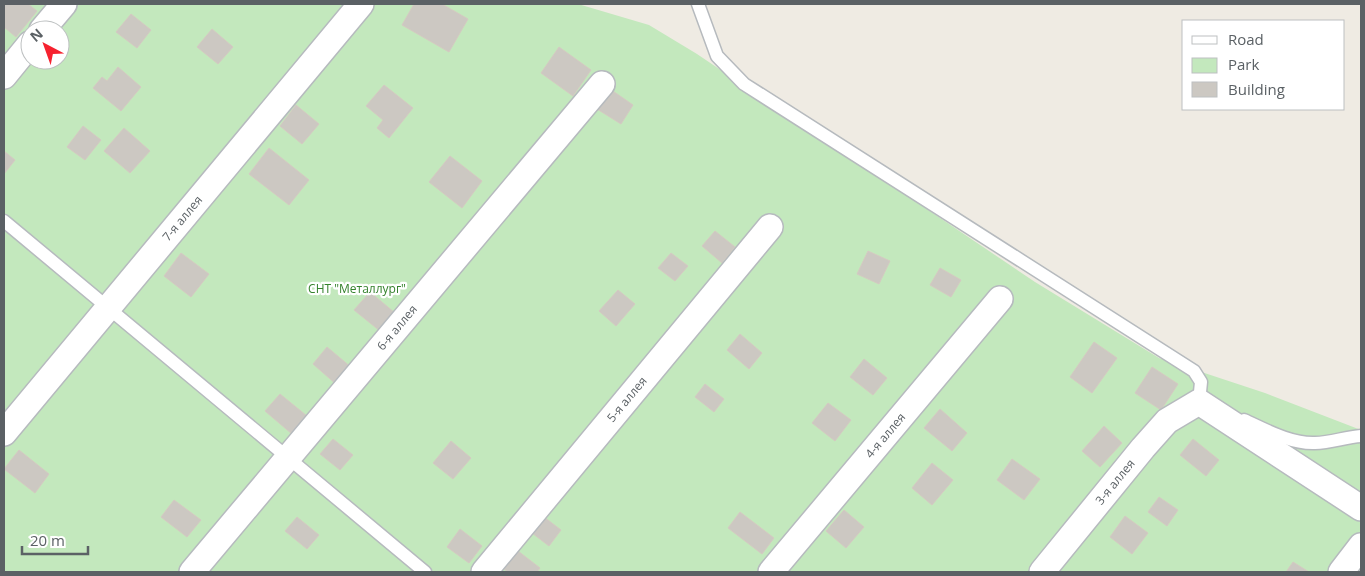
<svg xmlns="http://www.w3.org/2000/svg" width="1365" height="576" font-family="'Open Sans',sans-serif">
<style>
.green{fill:#c3e8bd;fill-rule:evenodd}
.building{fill:#ccc8c2;stroke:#d4cbc1}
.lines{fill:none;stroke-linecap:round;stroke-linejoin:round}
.lane-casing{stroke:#b6babe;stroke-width:15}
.street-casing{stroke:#b6babe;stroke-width:28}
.lane{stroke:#fff;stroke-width:12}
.street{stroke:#fff;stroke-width:25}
.labels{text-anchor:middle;stroke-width:4.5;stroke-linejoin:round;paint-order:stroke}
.street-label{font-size:12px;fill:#5b6165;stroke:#fff}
.park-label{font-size:12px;fill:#35822d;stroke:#fff}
</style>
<rect width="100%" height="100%" fill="#efebe3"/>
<path class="green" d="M4,4h574l71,21 48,29 338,228 124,76 106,35 96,37v142h-1357zM30,30h30v30h-30z"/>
<g class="building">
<path d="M4,4h24l9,7 -21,26 -12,-10z"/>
<path d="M414,4h28l26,15 -19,33 -47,-27z"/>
<path d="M131,14l20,16 -14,18 -21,-16z"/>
<path d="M212,29l21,18 -15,17 -21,-17z"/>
<path d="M559,47l32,23 -18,26 -32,-23z"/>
<path d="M118,67l23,20 -20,24 -28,-23 9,-11 5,4z"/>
<path d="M384,85l29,23 -24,30 -12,-10 6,-8 -17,-14z"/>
<path d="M610,89l23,16 -12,19 -24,-15z"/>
<path d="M296,105l23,19 -17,20 -22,-18z"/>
<path d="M83,126l18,14 -16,20 -18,-13z"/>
<path d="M124,128l26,23 -20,22 -26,-22z"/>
<path d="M269,148l40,32 -20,25 -40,-31z"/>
<path d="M4,151l11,9 -11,14z"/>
<path d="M450,156l32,25 -20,27 -33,-26z"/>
<path d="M715,231l20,16 -13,16 -20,-17z"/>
<path d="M868,251l22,10 -11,23 -22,-10z"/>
<path d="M181,253l28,21 -18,23 -27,-21z"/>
<path d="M671,253l17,13 -13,15 -17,-13z"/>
<path d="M940,268l21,12 -10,17 -21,-12z"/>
<path d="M618,290l17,14 -19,22 -17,-15z"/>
<path d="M370,292l25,21 -15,18 -26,-21z"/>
<path d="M740,334l22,19 -13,16 -22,-19z"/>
<path d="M1094,342l23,16 -25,35 -22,-16z"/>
<path d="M327,347l25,21 -15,17 -24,-21z"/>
<path d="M864,359l23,19 -14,17 -23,-18z"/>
<path d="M1152,367l26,17 -17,26 -26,-17z"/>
<path d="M705,384l19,15 -10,13 -19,-15z"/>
<path d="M280,394l27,22 -15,18 -27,-23z"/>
<path d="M828,403l23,17 -16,21 -23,-18z"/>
<path d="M940,409l27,24 -15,18 -28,-23z"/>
<path d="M1104,426l18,17 -22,24 -18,-16z"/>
<path d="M333,439l20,16 -13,15 -20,-16z"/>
<path d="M1193,439l26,21 -13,16 -26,-21z"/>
<path d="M451,441l20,17 -18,21 -20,-16z"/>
<path d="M19,450l30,24 -14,19 -31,-24z"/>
<path d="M1012,459l28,20 -16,21 -27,-20z"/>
<path d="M932,463l21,17 -21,25 -20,-17z"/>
<path d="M1159,497l19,13 -11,16 -19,-14z"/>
<path d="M174,500l27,20 -14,17 -26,-20z"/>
<path d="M844,510l20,17 -18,21 -20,-17z"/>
<path d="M740,512l34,26 -12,16 -34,-26z"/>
<path d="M1125,516l23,17 -16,21 -22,-17z"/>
<path d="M297,517l22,18 -12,14 -22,-18z"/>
<path d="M544,517l17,13 -12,16 -17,-13z"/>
<path d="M460,529l22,17 -13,17 -22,-16z"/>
<path d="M518,551l22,17 -3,4h-29l-4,-3z"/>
<path d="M1293,562l16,10h-23z"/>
</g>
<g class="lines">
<defs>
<g id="lane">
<path d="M698,4l19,52 27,28 450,287 7,11 -2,20 4,1"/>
<path d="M4,221l421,351"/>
<path d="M1244,420c22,10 47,24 71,23 16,0 30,-6 46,-7"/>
</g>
<g id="street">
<path d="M42,30l22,-26"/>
<path d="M4,76l26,-32"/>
<path id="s1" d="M4,433l357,-429"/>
<path id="s2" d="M192,572l410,-488"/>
<path id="s3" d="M484,572l286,-345"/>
<path id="s4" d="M771,572l229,-273"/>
<path id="s5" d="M1042,572l101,-124 24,-27 32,-19 162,106"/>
<path d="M1341,572l20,-26"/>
</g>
</defs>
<use href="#lane" class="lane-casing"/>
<use href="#street" class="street-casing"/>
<use href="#lane" class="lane"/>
<use href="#street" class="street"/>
</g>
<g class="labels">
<g class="street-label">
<text dy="4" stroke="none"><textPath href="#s1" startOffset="279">7-я аллея</textPath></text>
<text dy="4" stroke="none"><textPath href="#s2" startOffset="319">6-я аллея</textPath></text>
<text dy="4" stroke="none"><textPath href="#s3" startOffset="224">5-я аллея</textPath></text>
<text dy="4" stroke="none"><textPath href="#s4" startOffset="178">4-я аллея</textPath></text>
<text dy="4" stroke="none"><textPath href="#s5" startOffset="116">3-я аллея</textPath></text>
</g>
<g class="park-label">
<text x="357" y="293">СНТ "Металлург"</text>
</g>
</g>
<rect width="1365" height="576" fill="none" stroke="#5b6165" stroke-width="10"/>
<rect x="1182" y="20" width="162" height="90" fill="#ffffff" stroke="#bdc0c1"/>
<rect x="1192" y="36" width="25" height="8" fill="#ffffff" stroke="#bdc0c1"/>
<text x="1228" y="45" font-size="15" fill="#5b6165">Road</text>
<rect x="1192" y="58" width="25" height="15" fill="#c3e8bd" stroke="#bdc0c1"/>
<text x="1228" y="70" font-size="15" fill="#5b6165">Park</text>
<rect x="1192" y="82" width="25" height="15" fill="#ccc8c2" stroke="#bdc0c1"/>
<text x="1228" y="95" font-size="15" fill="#5b6165">Building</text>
<g transform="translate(45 45) rotate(319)"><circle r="24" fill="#ffffff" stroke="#bdc0c1"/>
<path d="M0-4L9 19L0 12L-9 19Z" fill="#f6222f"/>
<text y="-8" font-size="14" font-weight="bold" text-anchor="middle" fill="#5b6165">N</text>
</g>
<path d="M22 546v8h66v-8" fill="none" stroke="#5b6165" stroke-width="2.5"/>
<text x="30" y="546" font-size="15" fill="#5b6165" stroke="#ffffff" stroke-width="4" paint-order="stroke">20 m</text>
</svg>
